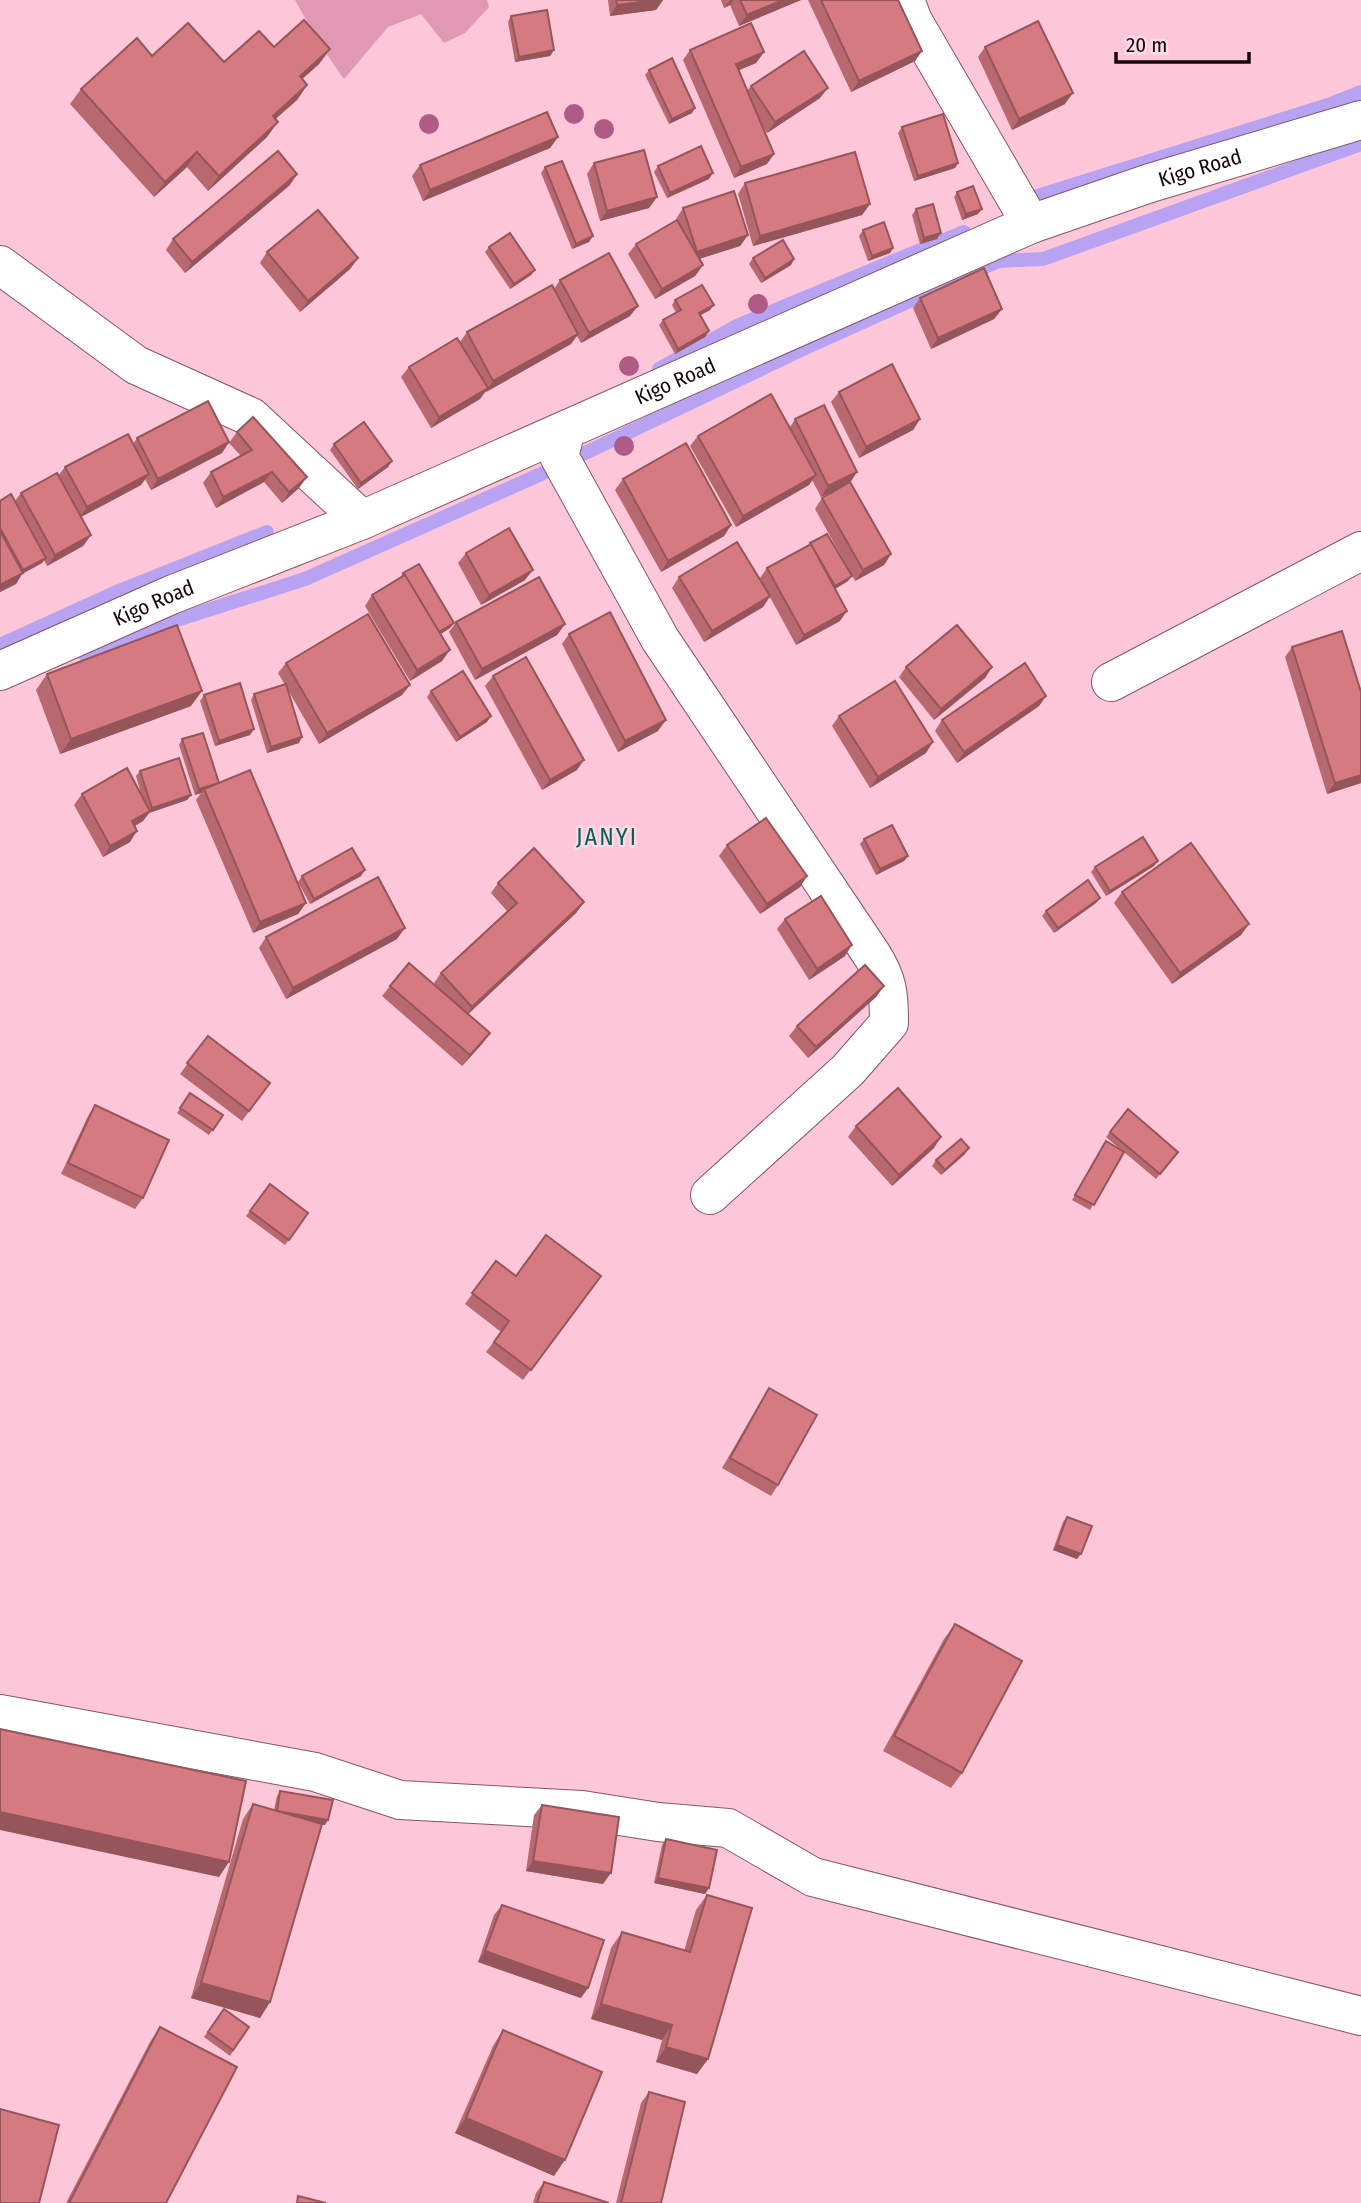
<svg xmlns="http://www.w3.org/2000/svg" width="1361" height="2203" font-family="'Fira Sans Condensed',sans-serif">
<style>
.green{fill:#e098b3}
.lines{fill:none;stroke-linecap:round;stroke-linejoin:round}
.stream{stroke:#b8a3f3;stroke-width:14}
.street-casing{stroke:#855567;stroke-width:40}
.secondary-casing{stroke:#855567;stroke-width:40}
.street{stroke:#fff;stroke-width:38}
.secondary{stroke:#fff;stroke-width:38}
.tree{fill:#b05b85}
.wall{fill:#b8696f}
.shaded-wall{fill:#96555a}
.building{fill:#d67a81;stroke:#96555a;stroke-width:2}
.labels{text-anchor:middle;stroke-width:5;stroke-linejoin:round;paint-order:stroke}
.street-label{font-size:21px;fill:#17060d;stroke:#fddae6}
.quarter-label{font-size:24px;letter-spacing:2px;fill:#0a6151;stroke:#fddae6}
</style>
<rect width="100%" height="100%" fill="#fec6d9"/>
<path class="green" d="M295,0h192l2,7 -24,26 -21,10 -23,-29 -33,13 -44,52 -21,-30z"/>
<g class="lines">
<g class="stream">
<path d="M1021,194l4,6 303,-95 33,-13"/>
<path d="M659,369l80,-44 225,-93"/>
<path d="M0,645l114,-52 153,-61"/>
<path d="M84,654l74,-28 147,-47 234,-104 262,-125 197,-89 45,-2 318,-115"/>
</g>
<defs>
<g id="street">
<path d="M905,0l8,21 118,203"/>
<path d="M0,265l136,100 115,52 111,103"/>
<path d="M566,430l-7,26 101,183 212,316c16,25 17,39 17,68l-41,47 -138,125"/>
<path d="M1111,682l250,-131"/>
<path d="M0,1714l315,58 85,28 182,10 76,12 70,6 85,49 548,139"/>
</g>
<g id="secondary">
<path id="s1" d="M0,671l171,-76 191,-75 669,-296 119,-41 211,-63"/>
</g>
</defs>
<use href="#street" class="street-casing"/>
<use href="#secondary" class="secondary-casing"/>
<use href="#street" class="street"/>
<use href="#secondary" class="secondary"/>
</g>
<g class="tree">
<circle cx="574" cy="114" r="10"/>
<circle cx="429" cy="124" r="10"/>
<circle cx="604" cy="129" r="10"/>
<circle cx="758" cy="304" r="10"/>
<circle cx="629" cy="366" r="10"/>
<circle cx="624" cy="446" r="10"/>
</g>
<g class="wall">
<path d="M608,0h55l-7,10 -46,6z"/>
<path d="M721,0h80l-62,26 -9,-21 -6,3z"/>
<path d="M808,0h90l24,51 -7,10 -64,31z"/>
<path d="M511,16l43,34 -4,6 -35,6 -7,-40z"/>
<path d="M985,47l80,57 -53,26 -34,-73z"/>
<path d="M330,49l-11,15 -17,15 5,6 -10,15 -22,19 -8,18 -59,54 -21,-24 -33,30 -84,-93 11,-15 71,-33 72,6z"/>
<path d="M690,50l74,2 -8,11 -18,7 9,21 4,-5 69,12 -53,35 -6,-9 13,30 -7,10 -33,14 -51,-118z"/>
<path d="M649,70l43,43 -23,11 -24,-49z"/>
<path d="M902,127l56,36 -3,5 -41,13 -16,-48z"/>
<path d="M558,137l-8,11 -127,53 -11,-25 8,-11z"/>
<path d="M594,163l63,34 -8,11 -49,13 -13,-47z"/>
<path d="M658,166l51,13 -42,19 -13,-26z"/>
<path d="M545,167l44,75 -17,7 -31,-76z"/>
<path d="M745,183l125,21 -8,11 -109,31 -15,-52z"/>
<path d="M290,185l-105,88 -19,-23 7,-11z"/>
<path d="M957,192l21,22 -16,6 -8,-23z"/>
<path d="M683,208l65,27 -8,11 -41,13 4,6 -8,11 -40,23 -27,-45 8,-10 40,-24v-1z"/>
<path d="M916,209l21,30 -17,5 -8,-29z"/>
<path d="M863,230l30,18 -3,5 -22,8 -9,-25z"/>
<path d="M489,247l46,23 -4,5 -21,14 -25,-37z"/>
<path d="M267,252l91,6 -8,11 -50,43 -40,-49z"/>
<path d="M753,258l41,1 -3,6 -30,18 -12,-19z"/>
<path d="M560,280l70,36 -49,27 -4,-7 -6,8 -85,48 -1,-1 -5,8 -49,29 -30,-51 8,-10 51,-25 7,-10 87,-43z"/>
<path d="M920,298l82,11 -8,10 -63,30 -18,-41z"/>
<path d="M675,300l35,10 -9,5 8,16 -4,6 -30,17 -16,-29 4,-5 13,-7 -4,-8z"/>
<path d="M839,392l81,27 -7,11 -54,28 -28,-56z"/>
<path d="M795,419l55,63 41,72 -7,11 -29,16 -40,-72 7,-11 19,-11 -20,10 -9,-17 -3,5 -73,42 -46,-81 8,-10 92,-9z"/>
<path d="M237,432l62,56 -17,15 -18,-21 -48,26 -13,-25 8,-11 30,-16 -12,-13z"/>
<path d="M137,438l92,4 -7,11 -71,37 -6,-11 -4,6 -60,32 10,18 -8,11 -36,20 -3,-6 -2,3 -20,11 -6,10 -16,8v-91h15l6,-8 37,-17 7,-9 68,-23z"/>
<path d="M334,444l54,23 -30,22 -28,-39z"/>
<path d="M623,479l108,46 -7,11 -63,36 -46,-82z"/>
<path d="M466,553l59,27 -44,25 -23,-42z"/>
<path d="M767,568l81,13 -13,8 5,32 -44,24 -26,-48 -7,10 -59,35 -32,-54 7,-11 81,1z"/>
<path d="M403,573l51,50 -4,5 -10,6 2,27 -32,20 -45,-75 7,-11 28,-17z"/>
<path d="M456,622l109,2 -8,11 -82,45 -26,-48z"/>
<path d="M569,634l89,97 -40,21 -56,-108z"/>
<path d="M1292,647l69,136 -34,11 -42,-137z"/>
<path d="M286,663l116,32 -83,49 -31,-54 11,53 -32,10 -16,-53 3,-6 31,-9 -7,-12z"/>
<path d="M906,667h86l-7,11 -51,42 -35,-43z"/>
<path d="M47,674l144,32 -131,48 -24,-64z"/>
<path d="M493,676l84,94 -35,20 -57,-104z"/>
<path d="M431,691l56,31 -31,20 -29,-45z"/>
<path d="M204,695l46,40 -35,11 -15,-45z"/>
<path d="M1046,696l-7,10 -82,57 -22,-32 7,-11z"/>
<path d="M839,716l87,37 -56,35 -38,-62z"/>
<path d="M182,739l37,44 87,120 -8,11 -45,19 -57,-133 5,-7 -6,2 -16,-50z"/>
<path d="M140,771l51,24 -4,5 -38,13 -6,8 -8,5 -5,16 -27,15 -29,-52 8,-11 60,3 -6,-21z"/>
<path d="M864,839l44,17 -4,5 -28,14 -16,-31z"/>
<path d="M727,845l80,31 -7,11 -40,27 -41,-58z"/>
<path d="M1154,866l-48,30 -15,-24 4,-5z"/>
<path d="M302,876h59l-51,28 -12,-22z"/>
<path d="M498,883l86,19 -8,11 -108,101 14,30 -20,22 -80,-70 8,-10 47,1 -3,-4 7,-10 66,-62 -16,-18z"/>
<path d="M1122,892l119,43 -69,49 -58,-81z"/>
<path d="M1096,903l-42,30 -12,-17 4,-5z"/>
<path d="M785,919l60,37 -36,24 -32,-51z"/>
<path d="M266,937l131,2 -111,60 -27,-51z"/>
<path d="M884,986l-8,11 -68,61 -19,-22 8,-10z"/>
<path d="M208,1036l62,47 -28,38 -62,-47z"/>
<path d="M190,1093l33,22 -14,20 -32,-22z"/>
<path d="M95,1105l48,93 -8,11 -74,-35 27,-58z"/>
<path d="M856,1126l78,22 -42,38 -44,-49z"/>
<path d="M1110,1132l68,20 -22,27 -32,-27 -34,58 -18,-10 34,-59 15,9 -15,-13z"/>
<path d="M965,1154l-24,21 -9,-9 4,-6z"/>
<path d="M270,1184l38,29 -23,32 -39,-29z"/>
<path d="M496,1261l20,15h85l-78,104 -37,-28 15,-20 -36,-28z"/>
<path d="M769,1388l9,97 -7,11 -49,-28 40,-69z"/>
<path d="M1067,1517l10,42 -24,-9 10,-28z"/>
<path d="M955,1624l7,149 -11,15 -68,-37 61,-112z"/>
<path d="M280,1791l45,34h-3l-52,177 -10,16 -69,-20 52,-179 10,-15 21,6 3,-14z"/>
<path d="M542,1805l61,79 -77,-13 8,-56z"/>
<path d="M666,1839l43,49 -4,6 -51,-11 8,-38z"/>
<path d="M707,1895l1,164 -11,15 -41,-12 6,-22 -71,-21 20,-71 11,-16 62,19 12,-41z"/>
<path d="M502,1905l79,93 -103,-36 16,-47z"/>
<path d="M224,2009l25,18 -19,29 -26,-19z"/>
<path d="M160,2027l6,176h-100l84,-161z"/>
<path d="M503,2030l51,146 -99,-43 38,-87z"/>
<path d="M649,2092l12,111h-45l25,-100z"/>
<path d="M544,2182l65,21h-76l3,-10z"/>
</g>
<g class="shaded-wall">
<path d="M658,0h5l-7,10 -46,6 7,-11z"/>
<path d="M730,0h4l-4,5 -6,3z"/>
<path d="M783,0h18l-62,26 8,-11z"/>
<path d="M330,49l-11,15 -30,27 11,-15z"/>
<path d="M554,50l-4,6 -35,6 4,-5z"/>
<path d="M922,51l-7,10 -64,31 8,-11z"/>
<path d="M764,52l-8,11 -28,12 8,-11z"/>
<path d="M307,85l-10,15 -35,31 11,-15z"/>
<path d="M828,88l-8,10 -53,35 8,-11z"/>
<path d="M1073,93l-8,11 -53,26 7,-11z"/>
<path d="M695,108l-3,5 -23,11 3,-5z"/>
<path d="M278,122l-11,15 -59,54 11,-15z"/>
<path d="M558,137l-8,11 -127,53 7,-11z"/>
<path d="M197,152l-10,15 -33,30 11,-15z"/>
<path d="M774,154l-7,10 -33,14 7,-11z"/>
<path d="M958,163l-3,5 -41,13 4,-5z"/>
<path d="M713,173l-4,6 -42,19 3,-5z"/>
<path d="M297,174l-7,11 -105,88 7,-11z"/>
<path d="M657,197l-8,11 -49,13 7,-10z"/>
<path d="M870,204l-8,11 -109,31 7,-10z"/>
<path d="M982,209l-4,5 -16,6 4,-6z"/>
<path d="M941,233l-4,6 -17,5 4,-6z"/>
<path d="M748,235l-8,11 -51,16 8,-10z"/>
<path d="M593,236l-4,6 -17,7 4,-5z"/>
<path d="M893,248l-3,5 -22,8 4,-5z"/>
<path d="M358,258l-8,11 -50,43 8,-11z"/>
<path d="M794,259l-3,6 -30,18 4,-5z"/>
<path d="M703,265l-8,11 -40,23 7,-10z"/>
<path d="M535,270l-4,5 -21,14 4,-5z"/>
<path d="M714,305l-4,5 -15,8 4,-5z"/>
<path d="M638,306l-8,10 -49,27 8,-10z"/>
<path d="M1002,309l-8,10 -63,30 7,-11z"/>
<path d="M709,331l-4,6 -30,17 3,-5z"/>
<path d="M578,334l-7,10 -85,48 7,-11z"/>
<path d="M488,388l-8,11 -49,29 8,-11z"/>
<path d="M920,419l-7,11 -54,28 7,-11z"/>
<path d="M229,442l-7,11 -71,37 7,-11z"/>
<path d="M392,461l-4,6 -30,22 3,-6z"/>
<path d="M272,472l-8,10 -48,26 7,-11z"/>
<path d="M857,472l-7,11 -29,14 7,-11z"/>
<path d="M149,474l-8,11 -62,33 8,-11z"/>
<path d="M816,475l-7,10 -73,42 7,-11z"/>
<path d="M307,477l-8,11 -17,15 7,-11z"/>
<path d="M731,525l-7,11 -63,36 7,-11z"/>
<path d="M91,535l-8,11 -36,20 8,-11z"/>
<path d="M891,554l-7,11 -29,16 8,-11z"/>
<path d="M46,558l-4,5 -20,11 -6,10 -16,8v-7l20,-10 3,-5z"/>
<path d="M533,570l-8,10 -44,25 8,-10z"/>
<path d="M852,576l-4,5 -17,10 4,-5z"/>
<path d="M770,596l-7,11 -59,35 8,-11z"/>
<path d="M847,611l-7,10 -44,24 8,-10z"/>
<path d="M454,623l-4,5 -15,10 4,-6z"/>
<path d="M565,624l-8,11 -82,45 7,-11z"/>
<path d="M450,650l-8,11 -32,20 7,-11z"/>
<path d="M992,667l-7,11 -51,42 7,-11z"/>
<path d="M410,685l-8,10 -83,49 8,-11z"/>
<path d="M202,691l-11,15 -131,48 11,-15z"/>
<path d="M1046,696l-7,10 -82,57 7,-11z"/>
<path d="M491,716l-4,6 -31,20 4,-5z"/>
<path d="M666,720l-8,11 -40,21 7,-11z"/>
<path d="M254,729l-4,6 -35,11 4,-5z"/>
<path d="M302,737l-3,6 -32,10 4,-6z"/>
<path d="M933,742l-7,11 -56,35 8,-11z"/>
<path d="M584,760l-7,10 -35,20 8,-10z"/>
<path d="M1361,775v8l-34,11 8,-11z"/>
<path d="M219,783l-15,6 -3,4 -6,2 4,-6z"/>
<path d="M191,795l-4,5 -38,13 -6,8 -19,11 8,-11 17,-10 3,-3z"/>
<path d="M137,831l-7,11 -27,15 7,-11z"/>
<path d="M908,856l-4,5 -28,14 4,-6z"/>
<path d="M1158,861l-4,5 -48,30 4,-5z"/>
<path d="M365,870l-4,6 -51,28 4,-5z"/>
<path d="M807,876l-7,11 -40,27 7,-10z"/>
<path d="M1100,898l-4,5 -42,30 4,-5z"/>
<path d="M584,902l-8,11 -111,104 7,-10z"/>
<path d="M306,903l-8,11 -45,19 7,-11z"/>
<path d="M1249,924l-8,11 -69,49 8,-11z"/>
<path d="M405,928l-8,11 -111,60 7,-11z"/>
<path d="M852,945l-7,11 -36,24 8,-11z"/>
<path d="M884,986l-8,11 -68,61 8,-11z"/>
<path d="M490,1033l-8,11 -20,22 8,-11z"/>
<path d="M941,1137l-7,11 -42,38 7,-11z"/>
<path d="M969,1148l-4,6 -24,21 4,-5z"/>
<path d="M1057,1545l24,9 -4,5 -24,-9z"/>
<path d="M277,1811l51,9 -3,5 -52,-9z"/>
<path d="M0,1812l229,50 -10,15 -219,-47z"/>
<path d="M533,1861l78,12 -8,11 -77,-13z"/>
<path d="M658,1878l51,10 -4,6 -51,-11z"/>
<path d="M485,1951l103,37 -7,10 -103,-36z"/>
<path d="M201,1983l69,19 -10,16 -69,-20z"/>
<path d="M601,2004l71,21 -10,15 -71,-21z"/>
<path d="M666,2047l42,12 -11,15 -41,-12z"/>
<path d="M466,2118l99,42 -11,16 -99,-43z"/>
</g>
<g class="building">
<path d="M616,0h42l-41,5z"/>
<path d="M740,0h43l-36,15z"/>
<path d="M821,0h77l24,51 -63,30z"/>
<path d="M547,10l7,40 -35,7 -8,-41z"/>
<path d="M304,20l26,29 -30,27 7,9 -34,31 5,6 -59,54 -22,-24 -32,30 -84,-93 56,-51 15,18 36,-33 36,39 35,-31 15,16z"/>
<path d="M1038,21l35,72 -54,26 -34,-72z"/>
<path d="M751,23l13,29 -28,12 38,90 -33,13 -51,-117z"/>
<path d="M804,51l24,37 -53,34 -24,-36z"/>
<path d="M672,58l23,50 -23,11 -23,-49z"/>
<path d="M547,112l11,25 -128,53 -10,-25z"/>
<path d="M943,114l15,49 -40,13 -16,-49z"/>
<path d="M701,146l12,27 -43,20 -12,-27z"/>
<path d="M644,150l13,47 -50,14 -13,-48z"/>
<path d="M278,151l19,23 -105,88 -19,-23z"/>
<path d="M855,152l15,52 -110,32 -15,-53z"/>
<path d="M562,161l31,75 -17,8 -31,-77z"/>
<path d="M973,186l9,23 -16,5 -9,-22z"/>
<path d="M734,191l14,44 -51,17 -14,-44z"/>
<path d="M933,204l8,29 -17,5 -8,-29z"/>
<path d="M318,210l40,48 -50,43 -41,-49z"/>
<path d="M677,220l26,45 -41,24 -26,-45z"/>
<path d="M884,222l9,26 -21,8 -9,-26z"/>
<path d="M510,233l25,37 -21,14 -25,-37z"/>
<path d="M783,240l11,19 -29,19 -12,-20z"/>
<path d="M609,253l29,53 -49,27 -29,-53z"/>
<path d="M984,268l18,41 -64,29 -18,-40z"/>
<path d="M552,285l26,49 -85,47 -26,-49z"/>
<path d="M702,285l12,20 -15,8 10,18 -31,18 -15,-29 18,-10 -6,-10z"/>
<path d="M457,338l31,50 -49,29 -30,-50z"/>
<path d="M892,364l28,55 -54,28 -27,-55z"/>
<path d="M771,394l45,81 -73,41 -45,-80z"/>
<path d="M208,401l21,41 -71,37 -21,-41z"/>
<path d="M824,405l33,67 -29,14 -33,-67z"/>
<path d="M253,417l54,60 -18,15 -17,-20 -49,25 -12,-25 41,-22 -15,-18z"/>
<path d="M364,422l28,39 -31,22 -27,-39z"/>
<path d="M128,434l21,40 -62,33 -22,-40z"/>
<path d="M686,443l45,82 -63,36 -45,-82z"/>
<path d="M57,473l34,62 -36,20 -34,-62z"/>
<path d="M850,482l41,72 -28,16 -41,-72z"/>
<path d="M11,494l35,64 -23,12 -23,-42v-27z"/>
<path d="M509,528l24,42 -44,25 -23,-42z"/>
<path d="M0,531l23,42 -23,12z"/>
<path d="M827,534l25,42 -17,10 -25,-43z"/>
<path d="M737,542l33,54 -58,35 -33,-54z"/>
<path d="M811,544l36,67 -43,24 -37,-67z"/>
<path d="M419,564l35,59 -15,9 -36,-59z"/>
<path d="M405,575l45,75 -33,20 -45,-75z"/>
<path d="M539,577l26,47 -83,45 -26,-47z"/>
<path d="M610,612l56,108 -41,21 -56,-107z"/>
<path d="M368,614l42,71 -83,48 -41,-70z"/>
<path d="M177,625l25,66 -131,48 -24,-65z"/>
<path d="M957,625l35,42 -51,42 -35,-42z"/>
<path d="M1342,631l19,61v83l-26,8 -43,-136z"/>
<path d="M526,657l58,103 -34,20 -57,-104z"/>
<path d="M1025,663l21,33 -82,56 -22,-32z"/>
<path d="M463,671l28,45 -31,21 -29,-46z"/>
<path d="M895,681l38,61 -55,35 -39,-61z"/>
<path d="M240,683l14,46 -35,12 -15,-46z"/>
<path d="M286,684l16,53 -31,10 -17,-53z"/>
<path d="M203,733l16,50 -20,6 -17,-50z"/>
<path d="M179,758l12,37 -39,13 -12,-37z"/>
<path d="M127,768l23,43 -18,10 5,10 -27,15 -28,-52z"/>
<path d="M250,770l56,133 -46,19 -56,-133z"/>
<path d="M766,818l41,58 -40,28 -40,-59z"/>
<path d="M892,825l16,31 -28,13 -16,-30z"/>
<path d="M1143,837l15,24 -48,30 -15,-24z"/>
<path d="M1191,843l58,81 -69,49 -58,-81z"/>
<path d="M352,848l13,22 -51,29 -12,-23z"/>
<path d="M534,848l50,54 -112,105 -31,-34 76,-70 -19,-20z"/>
<path d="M378,877l27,51 -112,60 -27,-51z"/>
<path d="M1088,880l12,18 -42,30 -12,-17z"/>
<path d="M821,896l31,49 -35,24 -32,-50z"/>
<path d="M409,963l81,70 -20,22 -80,-69z"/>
<path d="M865,965l19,21 -68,61 -19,-21z"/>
<path d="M208,1036l62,47 -21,28 -62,-48z"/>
<path d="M898,1088l43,49 -42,38 -43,-49z"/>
<path d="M190,1093l33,22 -10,15 -33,-22z"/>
<path d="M95,1105l74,35 -26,58 -75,-35z"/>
<path d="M1128,1109l50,43 -18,22 -50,-42z"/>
<path d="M961,1139l8,9 -24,22 -9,-10z"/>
<path d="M1106,1141l18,11 -30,53 -19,-10z"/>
<path d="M270,1184l38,29 -19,27 -39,-29z"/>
<path d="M546,1235l55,41 -70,94 -37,-28 15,-21 -37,-28 24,-32 20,15z"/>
<path d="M769,1388l48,27 -39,70 -48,-27z"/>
<path d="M1067,1517l25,9 -11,28 -24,-9z"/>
<path d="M955,1624l67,37 -60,112 -68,-37z"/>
<path d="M0,1729l246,52 -17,81 -229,-50z"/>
<path d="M280,1791l53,9 -5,20 -51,-9z"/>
<path d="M253,1804l69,20 -52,178 -69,-19z"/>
<path d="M542,1805l77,12 -8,56 -78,-12z"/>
<path d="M666,1839l51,11 -8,38 -51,-10z"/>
<path d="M707,1895l45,13 -44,151 -42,-12 6,-22 -71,-21 21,-72 68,20z"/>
<path d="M502,1905l102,35 -16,48 -103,-37z"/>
<path d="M224,2009l25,18 -16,23 -25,-18z"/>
<path d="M160,2027l77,40 -71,136h-97z"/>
<path d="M503,2030l99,42 -37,88 -99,-42z"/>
<path d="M649,2092l36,10 -24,101h-40z"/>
<path d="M0,2109l59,16 -20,78h-39z"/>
<path d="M544,2182l65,21h-72z"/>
<path d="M298,2196l28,7h-29z"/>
</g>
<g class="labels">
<g class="street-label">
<text dy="7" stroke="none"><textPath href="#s1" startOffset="1302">Kigo Road</textPath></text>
<text dy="7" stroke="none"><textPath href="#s1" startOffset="735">Kigo Road</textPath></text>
<text dy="7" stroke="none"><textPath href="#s1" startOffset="168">Kigo Road</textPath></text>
</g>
<g class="quarter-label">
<text x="607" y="845">JANYI</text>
</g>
</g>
<path d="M1116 52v10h133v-10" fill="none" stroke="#17060d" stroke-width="3.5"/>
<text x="1126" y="52" font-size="21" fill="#17060d" stroke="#fddae6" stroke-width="5" paint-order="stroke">20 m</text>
</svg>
